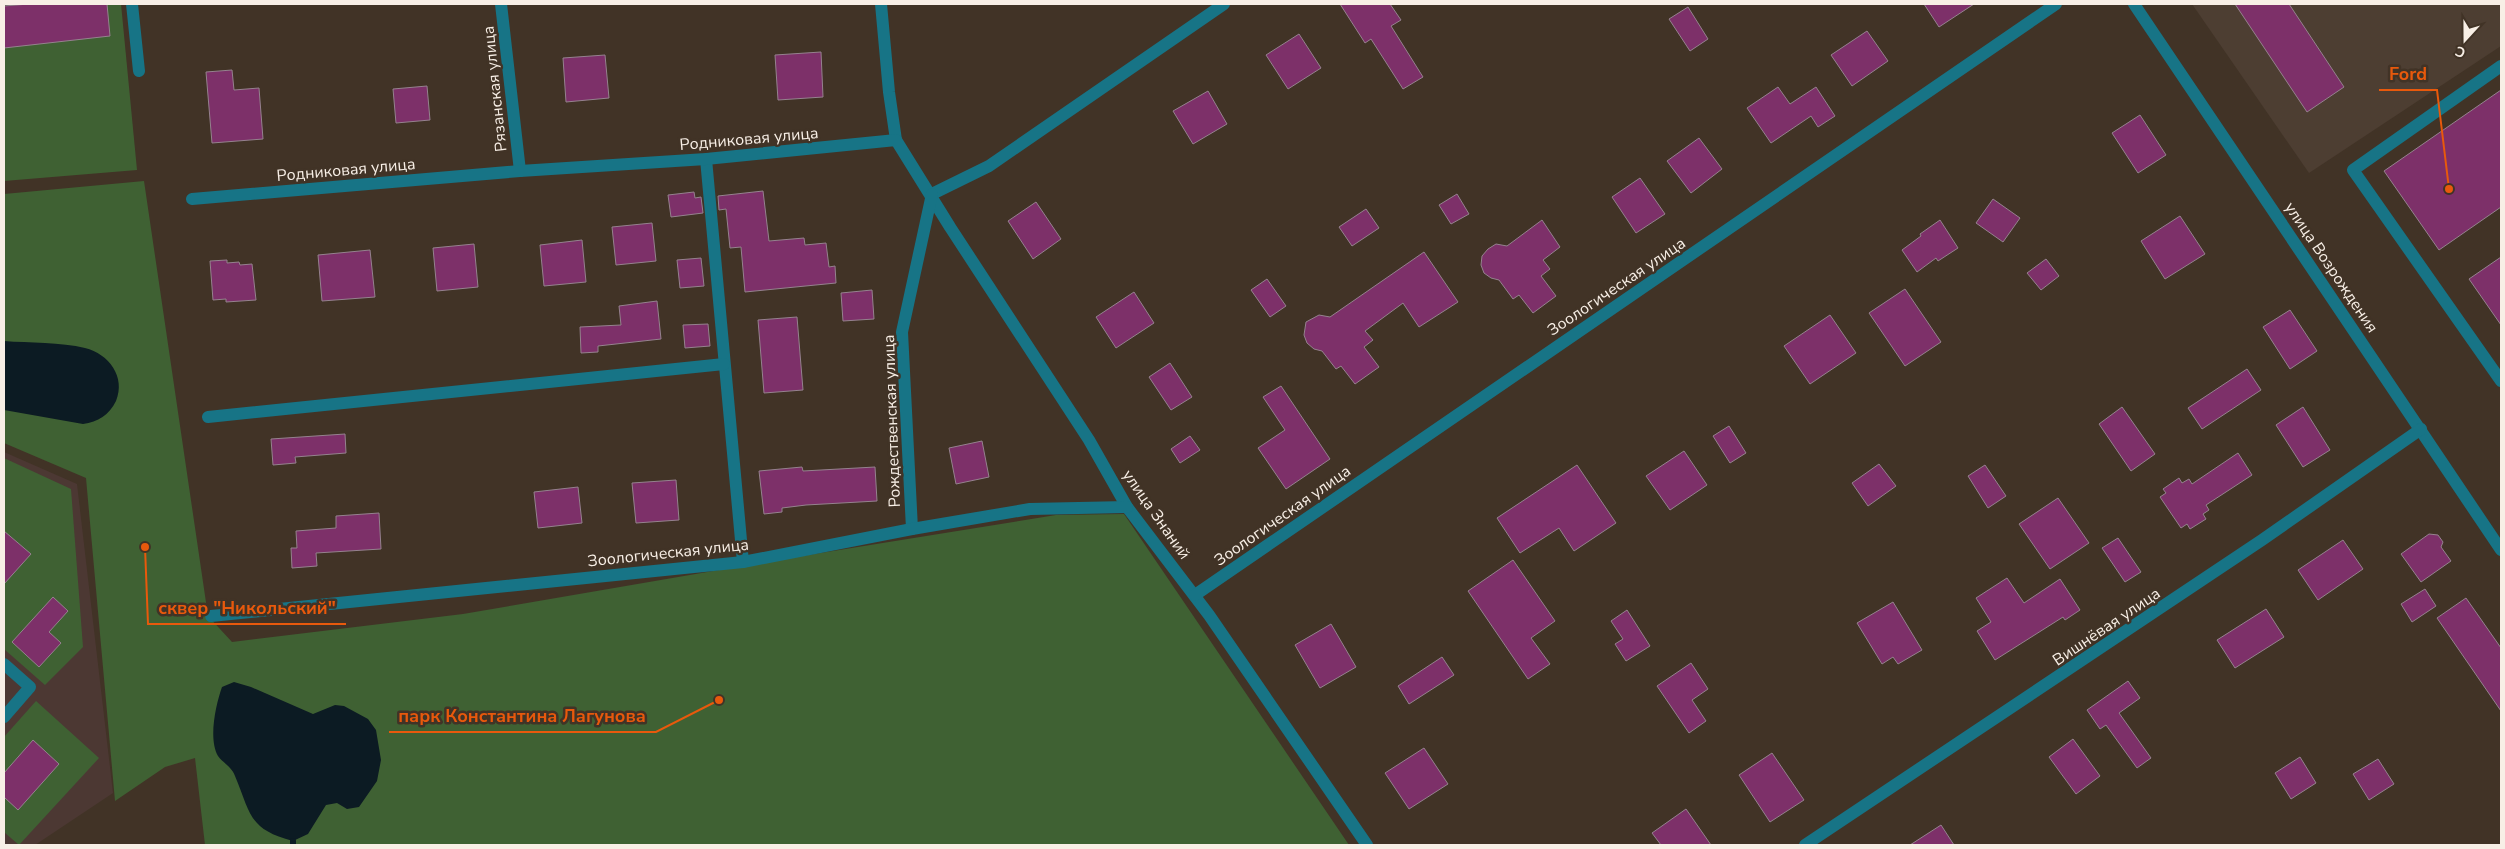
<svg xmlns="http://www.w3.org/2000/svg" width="2505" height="849" font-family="'Nunito Sans',sans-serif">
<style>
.industrial{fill:#4d3e32}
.education{fill:#4c3833}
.green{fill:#3f6133}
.water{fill:#0c1b23}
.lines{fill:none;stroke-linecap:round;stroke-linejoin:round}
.stream{stroke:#0c1b23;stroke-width:6}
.building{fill:#7d3069;stroke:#95828e}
.minor{stroke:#177486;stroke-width:12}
.labels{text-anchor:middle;stroke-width:5;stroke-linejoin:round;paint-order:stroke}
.street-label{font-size:16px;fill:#f8efe6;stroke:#413326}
.leader{fill:none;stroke:#e8590c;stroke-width:2}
.callout-dot{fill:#e8590c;stroke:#413326;stroke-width:2}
.callout-label{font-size:18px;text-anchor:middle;font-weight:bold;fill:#e8590c;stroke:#413326;stroke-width:5;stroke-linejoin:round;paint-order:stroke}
</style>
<rect width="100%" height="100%" fill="#413326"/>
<path class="industrial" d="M2192,4h309v42l-192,127z"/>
<path class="education" d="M4,452l73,32 36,309 -78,52h-31z"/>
<g class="green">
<path d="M4,4h117l16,166 -133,11z"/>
<path d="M144,181l64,435 24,26 231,-28 314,-54 279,-45 68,-1 225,331h-1144l-10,-87 -30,9 -50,34 -29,-323 -82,-35v-249z"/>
<path d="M4,458l67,31 12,158 -38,38 -41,-36z"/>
<path d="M36,701l63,57 -80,87 -15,-13v-95z"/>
</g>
<g class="water">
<path d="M4,341c25,2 57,1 81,7 24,6 41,29 31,53 -7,14 -18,21 -33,23l-79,-14z"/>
<path d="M234,682l17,5 62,27 22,-9 9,1 24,13 8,11 5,30 -4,21 -18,26 -12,2 -10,-6 -11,2 -18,29 -15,7c-45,-12 -42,-27 -58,-65 -3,-9 -12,-13 -17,-20 -10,-17 -2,-52 4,-69z"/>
</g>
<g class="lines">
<path class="stream" d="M293,841v4"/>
</g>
<g class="building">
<path d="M29,4h78l3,32 -106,12v-42z"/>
<path d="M1340,4h50l11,16 -10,6 32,51 -20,12 -32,-50 -6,4z"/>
<path d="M1924,4h50l-35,23z"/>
<path d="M2235,4h54l55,83 -37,25z"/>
<path d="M1688,7l20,32 -18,12 -21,-32z"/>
<path d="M1867,31l21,30 -36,25 -21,-31z"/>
<path d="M1299,34l22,34 -33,21 -22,-34z"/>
<path d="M821,52l2,45 -45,3 -3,-45z"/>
<path d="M605,55l4,43 -43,4 -3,-44z"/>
<path d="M232,70l2,20 25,-2 4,51 -51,4 -6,-71z"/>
<path d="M427,86l3,34 -34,3 -3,-34z"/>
<path d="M1778,87l12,17 26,-17 19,29 -17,11 -7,-11 -40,27 -24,-35z"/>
<path d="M2501,90v117l-62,43 -55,-79z"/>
<path d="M1208,91l19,33 -34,20 -20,-33z"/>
<path d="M2140,115l26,40 -28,18 -26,-40z"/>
<path d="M1699,138l23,31 -31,24 -24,-32z"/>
<path d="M1640,178l25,36 -29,19 -24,-36z"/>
<path d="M763,191l6,50 35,-3 1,7 21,-2 3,24 6,-1 1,17 -91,9 -4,-45 -11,1 -4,-39 -7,1 -1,-14z"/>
<path d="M694,192l1,6 6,-1 2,16 -32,4 -3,-22z"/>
<path d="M1457,194l12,20 -18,10 -12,-19z"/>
<path d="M1993,199l27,19 -17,24 -27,-19z"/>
<path d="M1036,202l25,37 -28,20 -25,-38z"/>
<path d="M1366,209l13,19 -27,18 -13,-19z"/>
<path d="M2180,216l25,38 -40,25 -24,-38z"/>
<path d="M1542,220l18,27 -17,13 7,9 -9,7 15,20 -23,17 -14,-18 -6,4 -14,-19 -8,-2 -7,-5 -3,-8 1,-9 6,-7 8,-5 11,2z"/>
<path d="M1940,220l18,28 -20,13 -2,-3 -19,14 -15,-22 19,-14 -1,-2z"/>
<path d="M652,223l4,38 -40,4 -4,-38z"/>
<path d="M582,240l4,42 -42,4 -4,-41z"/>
<path d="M474,244l4,43 -41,4 -4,-43z"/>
<path d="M370,250l5,47 -53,4 -4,-46z"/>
<path d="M1424,252l34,50 -39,25 -16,-24 -38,28 8,9 -9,7 15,20 -24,17 -14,-18 -5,3 -14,-18 -8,-2 -7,-6 -3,-8 2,-13 13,-7 11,2z"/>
<path d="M2501,257v68l-32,-46z"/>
<path d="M701,258l3,28 -24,2 -3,-28z"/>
<path d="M2046,259l13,17 -18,14 -14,-17z"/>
<path d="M227,260v3l12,-1 1,3 12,-1 4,36 -30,2v-3l-13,1 -3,-39z"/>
<path d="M1267,279l19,27 -16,11 -19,-27z"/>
<path d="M1905,289l36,53 -36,24 -36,-53z"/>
<path d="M872,290l2,29 -31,2 -2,-28z"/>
<path d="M1134,292l20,31 -38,25 -20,-31z"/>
<path d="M657,301l4,38 -63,7v6l-17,1 -1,-26 41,-2 -2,-19z"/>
<path d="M2290,310l27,41 -27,18 -27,-42z"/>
<path d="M1830,315l26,38 -46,31 -26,-38z"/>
<path d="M797,317l6,73 -39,3 -6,-73z"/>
<path d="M708,324l2,22 -25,2 -2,-23z"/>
<path d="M1170,363l22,34 -21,13 -22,-33z"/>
<path d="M2247,369l14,21 -59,39 -14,-21z"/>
<path d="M1281,386l49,73 -44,30 -28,-41 27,-18 -22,-33z"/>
<path d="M2122,407l33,47 -24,17 -32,-47z"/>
<path d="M2303,407l27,43 -27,17 -27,-42z"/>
<path d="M1729,426l17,27 -16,10 -17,-27z"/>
<path d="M345,434l1,19 -51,4 1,6 -23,2 -2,-26z"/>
<path d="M1190,436l10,14 -20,13 -9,-14z"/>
<path d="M982,441l7,36 -33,7 -7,-36z"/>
<path d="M1684,451l23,34 -37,25 -24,-34z"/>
<path d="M2238,453l14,22 -46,30 3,5 -6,4 3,5 -16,10 -3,-5 -6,4 -21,-31 6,-4 -3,-4 16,-11 3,5 7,-4 3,5z"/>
<path d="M1879,464l17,22 -28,20 -16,-23z"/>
<path d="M1577,465l39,58 -42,28 -15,-23 -39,25 -23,-35z"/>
<path d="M1985,465l21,31 -18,12 -20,-32z"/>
<path d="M802,467l1,4 72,-4 2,34 -71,4 -24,3v4l-18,2 -5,-43z"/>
<path d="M676,480l3,40 -43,3 -4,-40z"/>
<path d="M578,487l4,36 -44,5 -4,-36z"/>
<path d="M2058,498l31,45 -39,26 -31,-45z"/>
<path d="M379,513l2,36 -65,4 1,13 -25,2 -1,-20h6l-1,-17 40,-3v-12z"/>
<path d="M4,531l27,23 -27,30z"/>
<path d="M2429,534l9,1 5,7 -2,5 10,14 -30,21 -20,-28z"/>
<path d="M2118,538l23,34 -16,10 -23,-34z"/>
<path d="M2343,540l20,29 -45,31 -20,-30z"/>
<path d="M1513,560l42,61 -24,17 19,26 -22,15 -60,-88z"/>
<path d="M2007,578l17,25 36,-24 20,31 -15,10 -2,-3 -68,43 -18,-29 14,-9 -15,-24z"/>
<path d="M2425,589l11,17 -24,16 -11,-18z"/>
<path d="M53,597l15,14 -19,21 12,11 -22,24 -27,-25z"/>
<path d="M2466,598l35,50v63l-64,-93z"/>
<path d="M1893,602l29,48 -24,14 -5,-7 -11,7 -25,-41z"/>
<path d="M2266,609l18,28 -49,31 -18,-28z"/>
<path d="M1627,610l23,36 -24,15 -11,-17 8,-5 -12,-18z"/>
<path d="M1331,624l25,43 -36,21 -25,-43z"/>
<path d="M1442,657l12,18 -45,29 -11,-18z"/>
<path d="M1691,663l17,26 -16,11 14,21 -17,12 -32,-47z"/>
<path d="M2128,681l12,17 -21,15 32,45 -14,10 -31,-43 -6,4 -13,-19z"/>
<path d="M2073,739l27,37 -24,18 -27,-37z"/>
<path d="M33,740l26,24 -41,46 -14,-13v-24z"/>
<path d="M1424,748l24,36 -39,25 -24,-36z"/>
<path d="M1772,753l32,47 -34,22 -31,-47z"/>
<path d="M2300,757l16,26 -25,16 -16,-26z"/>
<path d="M2378,759l16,25 -25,16 -16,-26z"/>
<path d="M1686,809l25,36h-50l-9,-12z"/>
<path d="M1941,825l13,20h-44z"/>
</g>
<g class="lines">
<g class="minor">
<path d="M132,4l7,67"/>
<path d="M501,4l19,167"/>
<path d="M881,4l8,88 7,48"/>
<path d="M2134,4l367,546"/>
<path d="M2501,66l-148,104 148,211"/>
<path d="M706,159l37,403"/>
<path d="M932,194l57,-28 235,-162"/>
<path d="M192,199l328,-28 186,-12 190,-19 54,87 139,213 38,67 82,108 158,230"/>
<path d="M208,417l516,-53"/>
<path d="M912,529l-10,-197 30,-138"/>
<path d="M1195,595l861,-591"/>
<path d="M211,616l532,-54 169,-33 118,-20 97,-2"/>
<path d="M4,664l26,23 -26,30"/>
<path d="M1805,845l457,-305 159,-111"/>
</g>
</g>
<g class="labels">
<g class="street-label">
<text transform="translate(494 89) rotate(-96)" y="6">Рязанская улица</text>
<text transform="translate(749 138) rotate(-5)" y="6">Родниковая улица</text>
<text transform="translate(346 169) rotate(-5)" y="6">Родниковая улица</text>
<text transform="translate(2332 267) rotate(56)" y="6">улица Возрождения</text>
<text transform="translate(1616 286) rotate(-34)" y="6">Зоологическая улица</text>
<text transform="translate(891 421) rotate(-92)" y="6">Рождественская улица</text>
<text transform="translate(1157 514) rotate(55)" y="6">улица Знаний</text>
<text transform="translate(1282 515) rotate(-35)" y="6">Зоологическая улица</text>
<text transform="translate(668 552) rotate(-6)" y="6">Зоологическая улица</text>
<text transform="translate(2106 626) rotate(-34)" y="6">Вишнёвая улица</text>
</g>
</g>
<path class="leader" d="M2449 189L2437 90H2379M145 547L148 624H346M719 700L656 732H389"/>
<g class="callout-dot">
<circle cx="2449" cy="189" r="5"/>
<circle cx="145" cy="547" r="5"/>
<circle cx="719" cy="700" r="5"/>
</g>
<g class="callout-label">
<text x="2408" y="80">Ford</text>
<text x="247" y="614">сквер "Никольский"</text>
<text x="522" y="722">парк Константина Лагунова</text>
</g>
<rect width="2505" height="849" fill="none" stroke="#f8efe6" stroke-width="10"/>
<g transform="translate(2465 40) rotate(201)" stroke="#413326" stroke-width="4" paint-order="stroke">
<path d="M0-4L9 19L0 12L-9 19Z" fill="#f8efe6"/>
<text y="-8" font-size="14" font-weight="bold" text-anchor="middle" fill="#f8efe6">С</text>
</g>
</svg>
